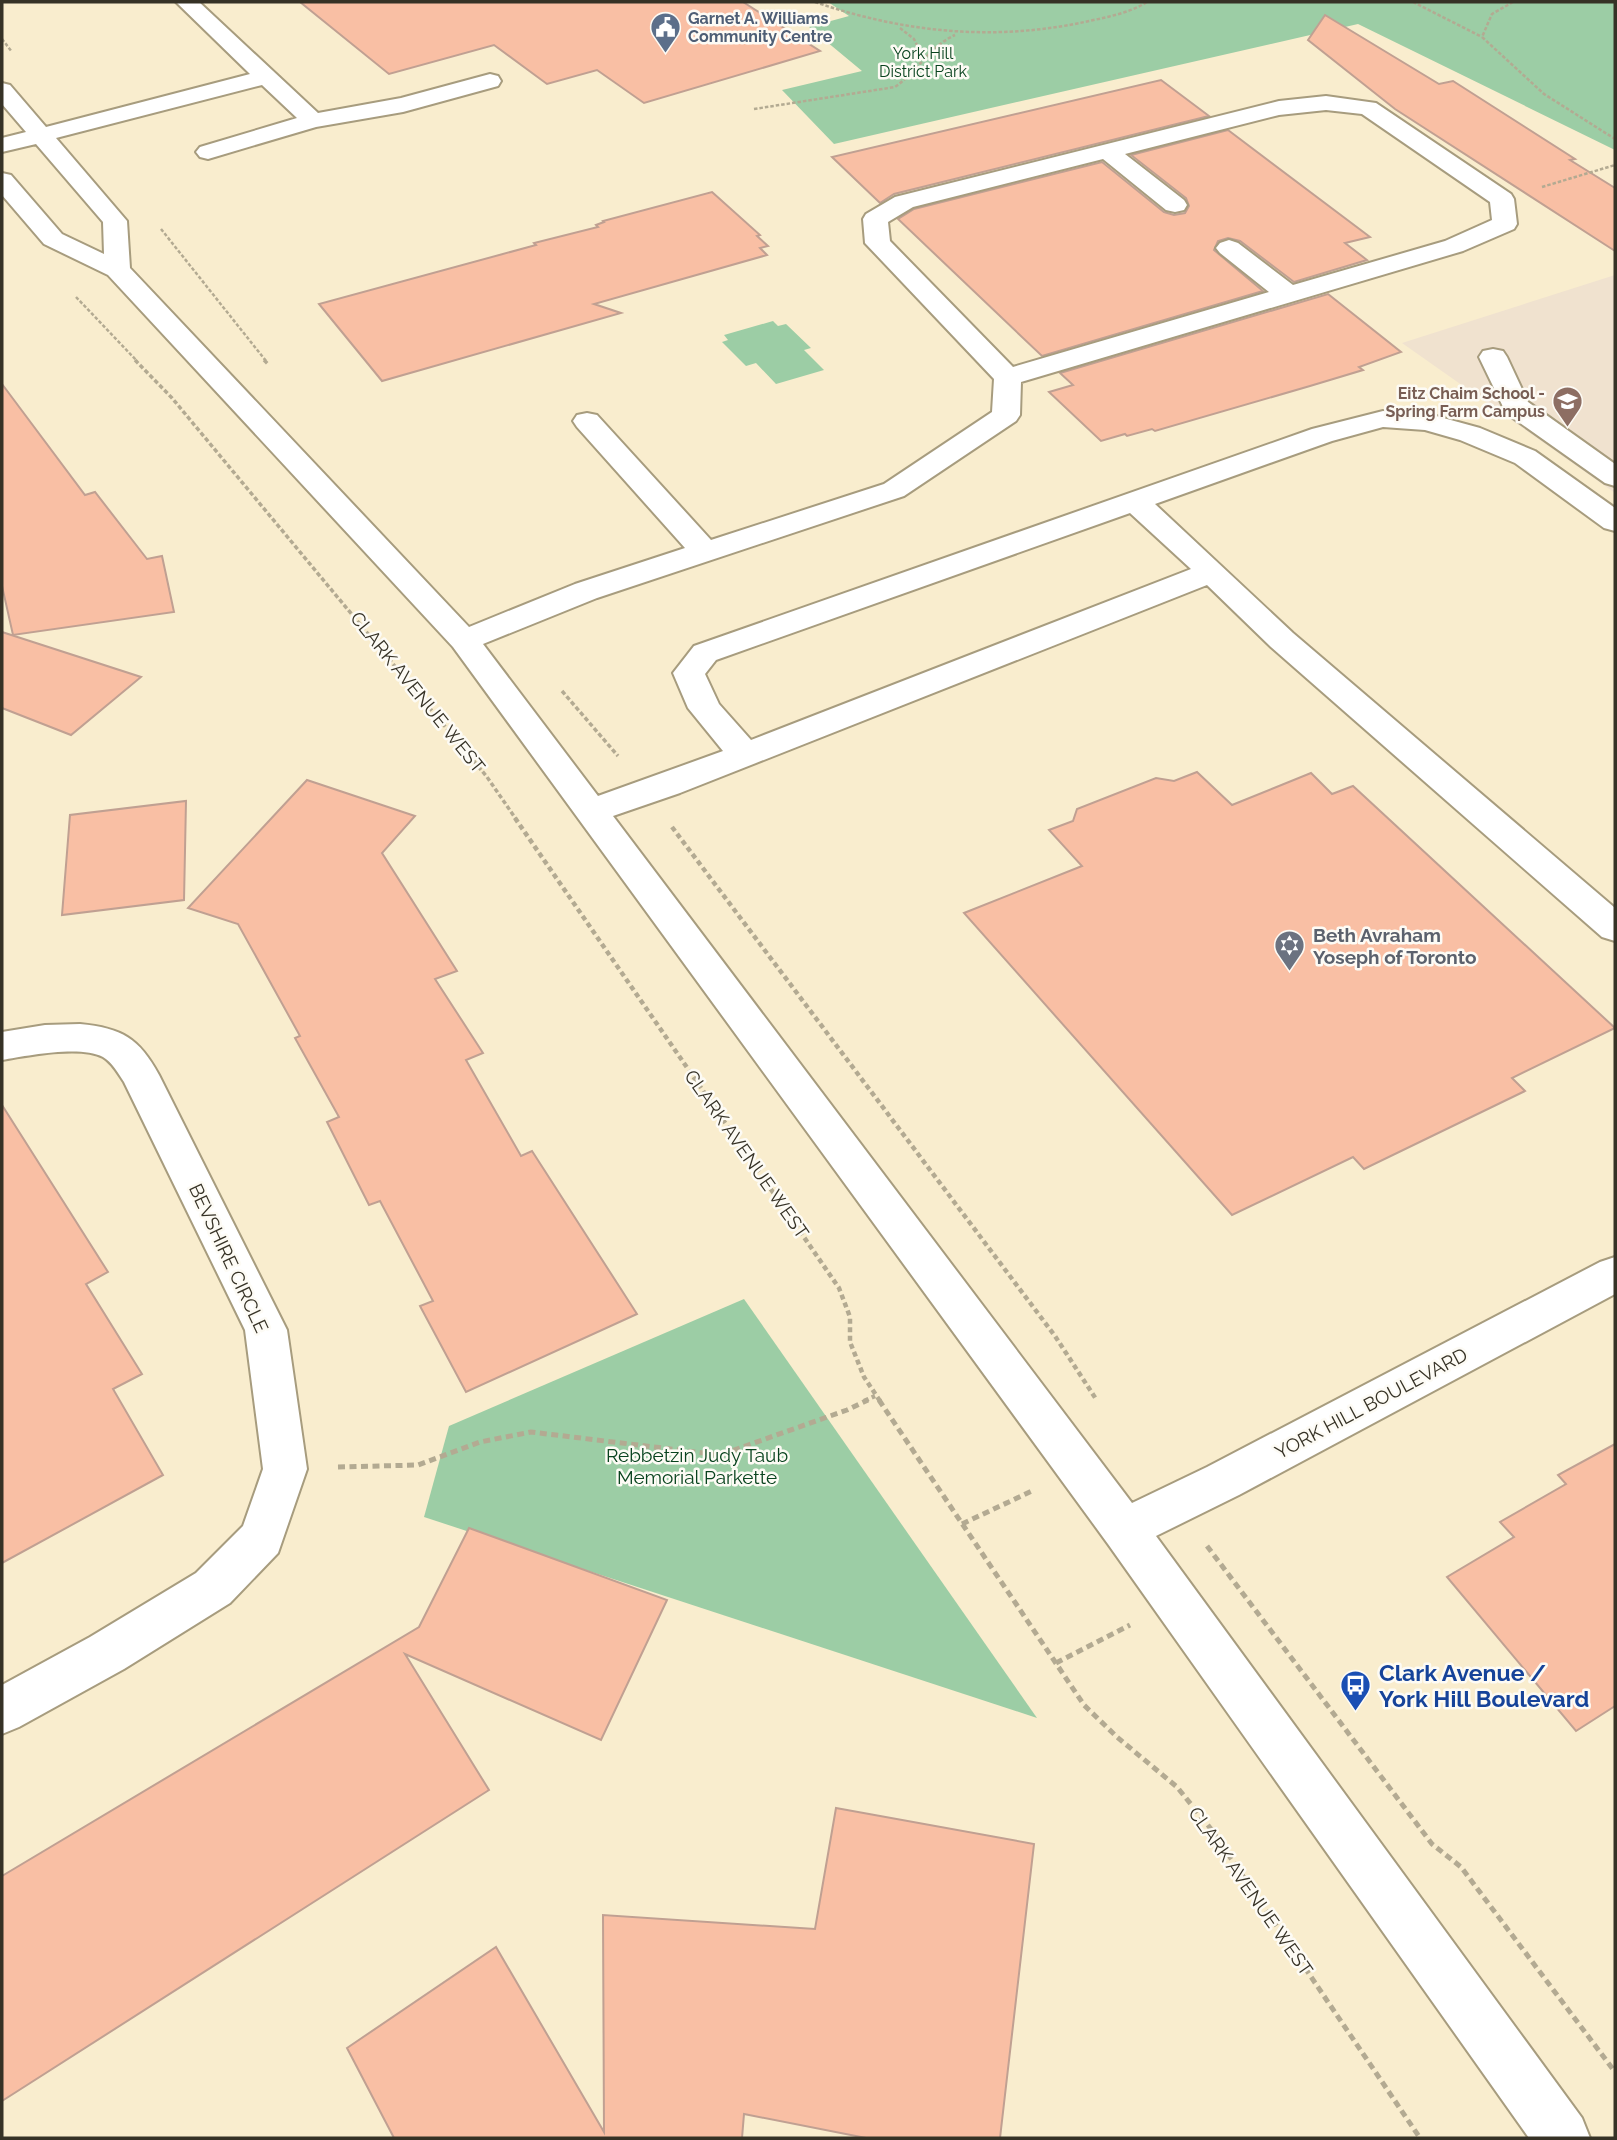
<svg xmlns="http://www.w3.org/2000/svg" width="1617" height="2140" font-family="Raleway,sans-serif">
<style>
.education{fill:#f0e2cf}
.green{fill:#9ccda5}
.building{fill:#f9bfa4;stroke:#c0a092;stroke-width:2}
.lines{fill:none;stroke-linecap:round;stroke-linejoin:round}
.minor-casing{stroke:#a79c7e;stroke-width:4}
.path-far3{stroke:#b3aa92;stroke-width:2.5;stroke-dasharray:3.5 2;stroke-linecap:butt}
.path-far2{stroke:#b3aa92;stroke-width:3.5;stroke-dasharray:4.5 2.5;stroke-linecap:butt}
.path-far1{stroke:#b3aa92;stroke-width:4.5;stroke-dasharray:5 3.5;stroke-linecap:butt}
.path{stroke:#b3aa92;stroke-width:5;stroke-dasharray:7 4.5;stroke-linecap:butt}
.minor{fill:#fff;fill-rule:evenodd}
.labels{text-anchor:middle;stroke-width:5;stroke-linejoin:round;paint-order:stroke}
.far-service-label{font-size:16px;font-weight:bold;fill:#4e5e75;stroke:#fdfbf5;text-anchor:start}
.far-park-label{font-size:16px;fill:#08431e;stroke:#fdfbf5}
.far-education-label{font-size:16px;font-weight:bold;fill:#785e54;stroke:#fdfbf5;text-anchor:end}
.street-label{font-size:19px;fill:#363226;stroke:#fdfbf5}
.worship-label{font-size:19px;font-weight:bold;fill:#5b616d;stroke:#fdfbf5;text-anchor:start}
.park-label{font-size:19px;fill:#08431e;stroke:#fdfbf5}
.near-transit-label{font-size:23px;font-weight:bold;fill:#164399;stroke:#fdfbf5;text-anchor:start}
</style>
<rect width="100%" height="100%" fill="#f9edce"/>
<path class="education" d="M1615,275v218l-213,-150z"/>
<g class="green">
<path d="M828,2h787v148l-257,-126 -524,120 -52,-54 80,-19 -53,-44 40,-11z"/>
<path d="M773,321l5,5 8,-2 25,24 -7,2 20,20 -48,14 -20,-21 -10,3 -24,-24 6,-2 -4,-5z"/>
<path d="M744,1299l293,419 -613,-201 25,-91z"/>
</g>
<g class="building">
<path d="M300,2h443l77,49 -176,52 -47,-33 -50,14 -53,-39 -105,29z"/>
<path d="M1325,15l114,69 14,-3 122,78 -5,1 45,28v63l-220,-142 -87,-69z"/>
<path d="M1161,80l48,36 -315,78 -14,9 -48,-46z"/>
<path d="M1228,130l142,107 -25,6 22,17 -73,22 -54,-41 -12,-3 -10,3 -4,9 49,41 -221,65 -144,-137 16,-10 188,-47 62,50 10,3 11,-2 4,-7 -3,-8 -55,-43z"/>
<path d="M712,192l48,43 -3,1 11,10 -8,2 7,7 -173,49 27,9 -239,68 -63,-77 217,-59 -2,-2 64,-16 -2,-2 8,-3 -1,-1z"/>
<path d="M1328,294l73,58 -42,15 4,3 -53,16 -155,45 -3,-2 -25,7 -2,-2 -24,7 -52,-49 24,-7 -13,-12z"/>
<path d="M2,384l83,111 10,-3 52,67 15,-3 12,56 -161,23 -11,-49z"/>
<path d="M2,632l139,45 -70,58 -69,-27z"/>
<path d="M1197,772l35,33 79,-32 21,21 21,-8 262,242 -103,50 13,13 -161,78 -11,-12 -121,58 -268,-302 118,-47 -33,-36 24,-9 4,-12 79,-31 18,3z"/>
<path d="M307,780l108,36 -33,37 75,118 -22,8 48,74 -17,7 55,96 11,-5 105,163 -171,78 -46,-86 13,-5 -53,-100 -11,4 -42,-83 12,-5 -44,-79 5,-2 -62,-112 -50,-16z"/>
<path d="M186,801l-2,99 -122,15 8,-100z"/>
<path d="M2,1105l106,167 -22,12 56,90 -29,15 50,86 -161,88z"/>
<path d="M1615,1444v262l-39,25 -129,-154 67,-40 -14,-15 66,-38 -8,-9z"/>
<path d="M469,1528l198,72 -66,140 -196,-86 84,136 -487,311v-225l417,-249z"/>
<path d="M836,1808l198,36 -34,294h-134l-122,-24 -2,24h-348l-47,-90 149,-101 108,185 -1,-217 212,14z"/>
</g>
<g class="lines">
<defs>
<g id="minor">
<path d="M176,2h23l119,111 83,-15 89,-24 8,2 3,5 -3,5 -95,26 -87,15 -108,32 -8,-2 -4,-5 4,-5 97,-29 -35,-33 -206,53 71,83 3,47 339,359 106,-43 110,-36 -108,-121 -4,-6 4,-6 10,-2 10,2 114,125 173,-56 108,-72 2,-33 -129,-136 -2,-24 3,-5 29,-17 384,-96 47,-5 50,7 135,91 3,5 3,25 -3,5 -51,22 -442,131 -1,33 -4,6 -112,75 -307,102 -114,46 115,152 125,-45 -35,-43 -15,-35 21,-27 618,-217 71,-18 53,5 44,12 55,23 80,57v23l-11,-3 -89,-65 -55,-23 -35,-10 -42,-3 -51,14 -177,63 138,129 322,275v33l-13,-4 -331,-290 -64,-62 -527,208 -67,23 519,687 75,-36 393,-205 15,-5v37l-376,201 -83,41 426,582 8,20h-61l-421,-594 -655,-897 -345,-372 -64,-31 -42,-49v-22l9,2 51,59 42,20 -1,-32 -67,-78 -34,8v-14l24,-6 -24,-28v-21l8,2 36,42 204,-53zM1326,110l36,4 128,88 2,18 -47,21 -152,44 -55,-42 -9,-3 -9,3 -4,5 4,5 49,39 -256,75 -123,-126 -2,-19 25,-15 190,-48 63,51 9,2 9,-2 3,-5 -3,-5 -59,-46 154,-39zM1130,513l61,56 -440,171 -32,-36 -14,-30 11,-14z"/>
<path d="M1493,349l10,2 4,6 21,45 87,62v22l-10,-3 -99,-70 -27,-56 4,-6z"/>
<path d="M80,1024c42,4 59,14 79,51l128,255 20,139 -29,84 -48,50 -106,66 -105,58 -17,7v-49l88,-48 106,-64 47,-47 20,-57 -18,-139 -121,-248c-6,-9 -12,-20 -21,-25 -23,-12 -77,-1 -101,3v-28l43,-7z"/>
</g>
</defs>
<use href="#minor" class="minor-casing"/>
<g class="path-far3">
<path d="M815,2c87,30 175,39 265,21 22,-5 48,-9 67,-21"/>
<path d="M1413,2l69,35"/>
<path d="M1513,2l-21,12 -10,23 62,57 71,45"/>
<path d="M900,28l14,11 9,18"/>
<path d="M2,39l10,13"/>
<path d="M754,109l141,-22c23,-16 34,-40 60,-52"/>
<path d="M1542,187l73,-22"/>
<path d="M161,229l105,132"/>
<path d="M76,297l61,64"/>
</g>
<g class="path-far2">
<path d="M135,360l37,38 315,379 29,42"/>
<path d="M264,360l4,4"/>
<path d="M562,691l56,65"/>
</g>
<g class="path-far1">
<path d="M515,818l324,470 11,29v25l14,35 16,24"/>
<path d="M672,827l383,509 41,63"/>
<path d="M864,1401l11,-5"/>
</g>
<g class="path">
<path d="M879,1400l205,305 33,32 60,50 34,42 209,309"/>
<path d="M338,1467l80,-2 62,-23 51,-10 189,23 127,-45 21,-10"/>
<path d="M962,1524l70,-33"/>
<path d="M1207,1546l225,298 29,23 154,205"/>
<path d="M1056,1663l74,-38"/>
</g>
<use href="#minor" class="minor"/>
</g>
<defs>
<symbol id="civic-pin" viewBox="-11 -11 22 30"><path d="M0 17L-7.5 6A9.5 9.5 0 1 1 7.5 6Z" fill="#5c6f8a" stroke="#fdfbf5"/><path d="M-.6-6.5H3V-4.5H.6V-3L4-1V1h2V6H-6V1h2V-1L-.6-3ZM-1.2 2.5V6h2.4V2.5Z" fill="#fff"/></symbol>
<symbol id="school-pin" viewBox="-11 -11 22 30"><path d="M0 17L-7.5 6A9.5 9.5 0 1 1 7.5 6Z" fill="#8d6e63" stroke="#fdfbf5"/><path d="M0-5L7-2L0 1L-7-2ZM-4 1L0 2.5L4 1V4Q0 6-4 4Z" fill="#fff"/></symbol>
<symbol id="synagogue-pin" viewBox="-11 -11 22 30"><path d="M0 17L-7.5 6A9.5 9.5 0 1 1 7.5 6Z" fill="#6b7280" stroke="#fdfbf5"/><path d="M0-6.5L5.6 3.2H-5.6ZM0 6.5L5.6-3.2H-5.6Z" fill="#fff"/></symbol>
<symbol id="bus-pin" viewBox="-11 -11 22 30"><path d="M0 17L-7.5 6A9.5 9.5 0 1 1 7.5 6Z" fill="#1a4fb4" stroke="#fdfbf5"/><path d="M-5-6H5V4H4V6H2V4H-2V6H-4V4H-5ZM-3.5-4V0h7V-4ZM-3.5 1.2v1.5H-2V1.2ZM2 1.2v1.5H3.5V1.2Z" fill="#fff"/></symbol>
</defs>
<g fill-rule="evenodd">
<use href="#civic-pin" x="648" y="10" width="35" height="47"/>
<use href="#school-pin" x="1550" y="384" width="35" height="47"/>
<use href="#synagogue-pin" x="1272" y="928" width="35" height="47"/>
<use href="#bus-pin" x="1338" y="1668" width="35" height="47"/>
</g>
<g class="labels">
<g class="far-service-label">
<text x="688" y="24">Garnet A. Williams<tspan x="688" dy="18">Community Centre</tspan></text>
</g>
<g class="far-park-label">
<text x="923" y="59">York Hill<tspan x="923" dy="18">District Park</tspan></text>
</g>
<g class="far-education-label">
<text x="1545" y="399">Eitz Chaim School -<tspan x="1545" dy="18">Spring Farm Campus</tspan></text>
</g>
<g class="street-label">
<text transform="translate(418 692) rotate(51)" y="7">CLARK AVENUE WEST</text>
<text transform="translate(747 1154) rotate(55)" y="7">CLARK AVENUE WEST</text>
<text transform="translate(229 1258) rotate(65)" y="7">BEVSHIRE CIRCLE</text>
<text transform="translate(1371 1403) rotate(-28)" y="7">YORK HILL BOULEVARD</text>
<text transform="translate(1251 1891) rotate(55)" y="7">CLARK AVENUE WEST</text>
</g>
<g class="worship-label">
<text x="1313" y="942">Beth Avraham<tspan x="1313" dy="22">Yoseph of Toronto</tspan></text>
</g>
<g class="park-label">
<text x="697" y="1462">Rebbetzin Judy Taub<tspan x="697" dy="22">Memorial Parkette</tspan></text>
</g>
<g class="near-transit-label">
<text x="1379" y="1681">Clark Avenue /<tspan x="1379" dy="26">York Hill Boulevard</tspan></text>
</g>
</g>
<rect width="1617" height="2140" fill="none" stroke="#363226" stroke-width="7"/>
</svg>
